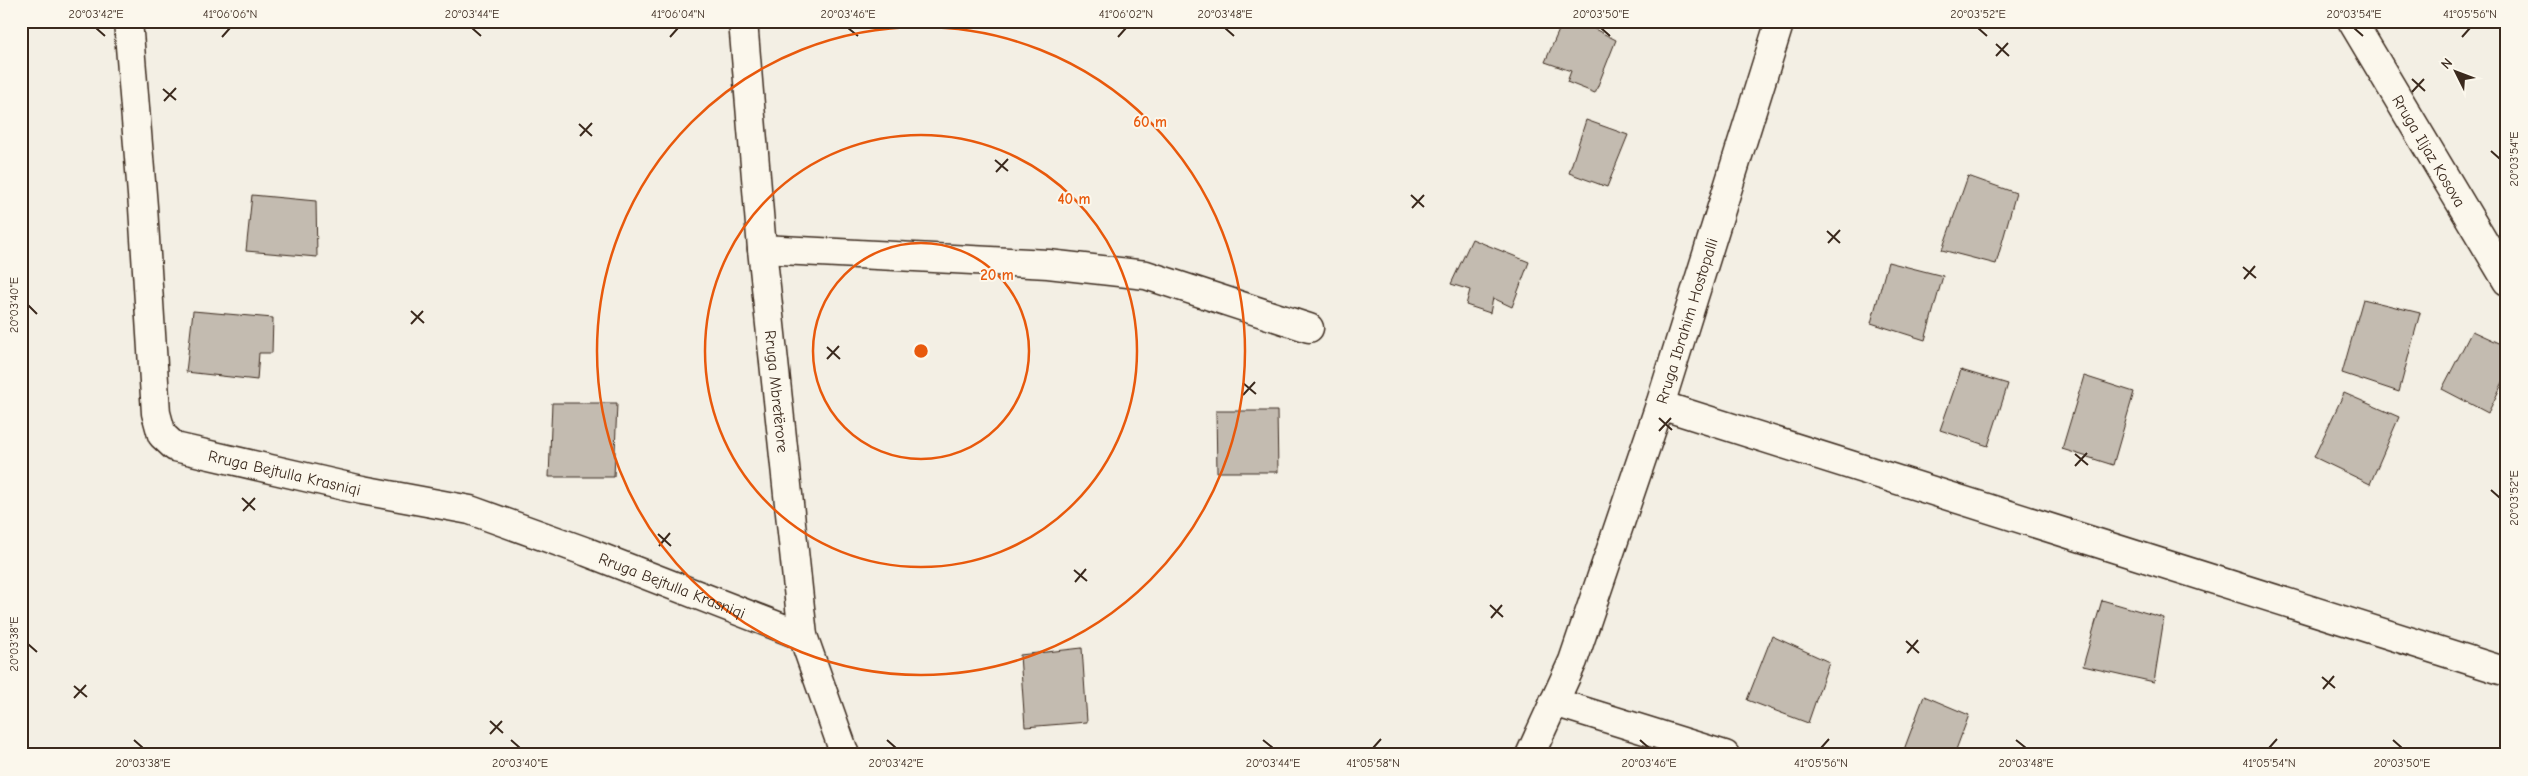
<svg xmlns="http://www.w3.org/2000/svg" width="2528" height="776" font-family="'Comic Neue',sans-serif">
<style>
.building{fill:#c3bbb0;stroke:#3b2a1e}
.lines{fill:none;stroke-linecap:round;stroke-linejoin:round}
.street-casing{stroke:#3b2a1e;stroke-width:31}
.street{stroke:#fbf7ec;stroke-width:28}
.ticks{fill:none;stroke:#3b2a1e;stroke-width:2}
.ring{fill:none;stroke:#e8590c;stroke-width:2.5}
.labels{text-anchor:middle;stroke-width:4;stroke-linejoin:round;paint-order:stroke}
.street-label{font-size:16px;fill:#3b2a1e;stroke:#fbf7ec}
.centre{fill:#e8590c;stroke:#fbf7ec;stroke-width:2.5}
.ring-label{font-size:15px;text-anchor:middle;font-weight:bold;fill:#e8590c;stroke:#fbf7ec;stroke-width:4;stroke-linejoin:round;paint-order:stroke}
.neatline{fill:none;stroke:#3b2a1e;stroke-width:2}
.ticks-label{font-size:12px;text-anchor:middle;fill:#3b2a1e}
</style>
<rect width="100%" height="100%" fill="#f3efe4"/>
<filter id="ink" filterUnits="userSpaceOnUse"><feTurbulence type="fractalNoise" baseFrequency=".02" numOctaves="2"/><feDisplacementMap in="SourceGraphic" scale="10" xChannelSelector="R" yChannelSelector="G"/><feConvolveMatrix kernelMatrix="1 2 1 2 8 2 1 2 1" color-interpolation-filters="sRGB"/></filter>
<g filter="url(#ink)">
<g class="building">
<path d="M1563,21h16l37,19 -21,53 -28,-11 4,-11 -26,-9z"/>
<path d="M1586,120l42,15 -21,52 -38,-14z"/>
<path d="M1968,176l48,17 -20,71 -54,-14z"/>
<path d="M252,195l64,6 1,56 -71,-6z"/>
<path d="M1472,239l57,23 -17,45 -19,-9 -3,15 -24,-8 4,-15 -19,-6z"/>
<path d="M1888,262l55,14 -18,64 -54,-17z"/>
<path d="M2363,299l57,14 -21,79 -57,-19z"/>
<path d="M193,311l80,7 -1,35h-13l-2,27 -71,-8z"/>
<path d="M2472,331l35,16v27l-19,39 -46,-24z"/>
<path d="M1961,370l47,14 -20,62 -48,-16z"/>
<path d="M2084,376l50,16 -21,73 -51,-16z"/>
<path d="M2344,393l55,24 -29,67 -56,-27z"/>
<path d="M552,403h65l-3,74h-65z"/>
<path d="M1216,411h61l1,61h-61z"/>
<path d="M2102,600l62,18 -10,64 -71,-16z"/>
<path d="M1772,636l57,26 -21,61 -61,-23z"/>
<path d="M1082,648l5,74 -62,5 -5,-72z"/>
<path d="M1924,696l45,19 -15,40h-52z"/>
</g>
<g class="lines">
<defs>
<g id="street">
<path id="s1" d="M128,21l15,186 13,206 6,22 13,12 187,43 108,20 117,42 216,84"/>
<path id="s2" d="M743,21l19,228 41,387 42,119"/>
<path id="s3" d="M2352,21l155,260"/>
<path d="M762,249l286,15 98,11 163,53"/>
<path d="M1660,405l847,267"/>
<path d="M1554,702l171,53"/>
<path id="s4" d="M1530,755l43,-94 87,-256 120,-384"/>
</g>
</defs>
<use href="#street" class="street-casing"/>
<use href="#street" class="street"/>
</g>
</g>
<path class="ticks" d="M96,28l9,8M472,28l9,8M848,28l10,8M1225,28l9,8M1601,28l9,8M1978,28l9,8M2354,28l9,8M222,37l8,-9M670,37l8,-9M1118,37l8,-9M2462,37l8,-9M1996,44l13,12M1996,56l12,-13M2412,79l13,12M163,89l13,11M2412,92l12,-13M164,101l12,-13M579,124l13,12M580,136l12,-13M2491,151l9,8M995,160l13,11M996,172l12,-13M1411,195l13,12M1412,208l12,-13M1827,231l13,12M1828,243l12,-13M2243,267l13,11M2244,279l11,-13M28,305l9,9M411,311l13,12M411,324l12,-13M827,347l13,12M827,359l12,-13M1243,383l13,11M1243,395l12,-13M1659,418l13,12M1659,431l12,-13M2075,454l13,11M2075,466l12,-13M2491,490l9,8M242,498l13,12M243,511l12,-13M658,534l13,12M659,546l11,-13M1074,570l13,11M1075,582l11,-13M1490,605l13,12M1491,618l11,-13M1906,641l13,12M28,644l9,8M1907,653l11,-13M2322,677l13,11M74,686l13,11M2323,689l11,-13M74,698l12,-13M490,721l13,12M490,734l12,-13M134,740l9,8M511,740l9,8M887,740l9,8M1263,740l10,8M1640,740l9,8M2016,740l10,8M2393,740l9,8M1373,748l8,-9M1821,748l8,-9M2269,748l8,-9"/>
<g class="ring">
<circle cx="921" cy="351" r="108"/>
<circle cx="921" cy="351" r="216"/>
<circle cx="921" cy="351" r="324"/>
</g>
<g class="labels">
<g class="street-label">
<text dy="6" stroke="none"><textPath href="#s3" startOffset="151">Rruga Iljaz Kosova</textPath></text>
<text dy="6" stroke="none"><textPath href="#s4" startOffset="462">Rruga Ibrahim Hostopalli</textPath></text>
<text dy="6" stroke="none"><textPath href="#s2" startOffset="372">Rruga Mbretërore</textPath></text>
<text dy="6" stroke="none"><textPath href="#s1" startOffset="546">Rruga Bejtulla Krasniqi</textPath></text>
<text dy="6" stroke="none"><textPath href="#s1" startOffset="951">Rruga Bejtulla Krasniqi</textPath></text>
</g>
</g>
<circle cx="921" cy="351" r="8" class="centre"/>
<g class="ring-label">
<text x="1150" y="127">60 m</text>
<text x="1074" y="204">40 m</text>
<text x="997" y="280">20 m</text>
</g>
<rect width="2528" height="776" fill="none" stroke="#fbf7ec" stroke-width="55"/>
<g transform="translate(2456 72) rotate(312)" stroke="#fbf7ec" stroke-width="4" paint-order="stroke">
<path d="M0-4L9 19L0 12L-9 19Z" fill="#3b2a1e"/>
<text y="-8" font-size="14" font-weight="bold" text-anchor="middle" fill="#3b2a1e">N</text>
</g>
<rect x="28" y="28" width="2472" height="720" class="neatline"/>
<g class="ticks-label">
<text x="96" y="18">20°03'42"E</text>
<text x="230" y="18">41°06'06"N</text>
<text x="472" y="18">20°03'44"E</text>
<text x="678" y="18">41°06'04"N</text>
<text x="848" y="18">20°03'46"E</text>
<text x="1126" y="18">41°06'02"N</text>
<text x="1225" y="18">20°03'48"E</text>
<text x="1601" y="18">20°03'50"E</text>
<text x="1978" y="18">20°03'52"E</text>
<text x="2354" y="18">20°03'54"E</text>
<text x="2470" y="18">41°05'56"N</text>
<text transform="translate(2514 159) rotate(-90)" y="4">20°03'54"E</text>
<text transform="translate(14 305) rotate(-90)" y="4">20°03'40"E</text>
<text transform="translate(2514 498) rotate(-90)" y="4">20°03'52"E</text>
<text transform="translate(14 644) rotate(-90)" y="4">20°03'38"E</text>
<text x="143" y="767">20°03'38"E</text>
<text x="520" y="767">20°03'40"E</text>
<text x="896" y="767">20°03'42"E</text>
<text x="1273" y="767">20°03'44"E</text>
<text x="1373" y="767">41°05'58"N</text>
<text x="1649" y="767">20°03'46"E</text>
<text x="1821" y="767">41°05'56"N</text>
<text x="2026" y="767">20°03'48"E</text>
<text x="2269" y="767">41°05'54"N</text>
<text x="2402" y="767">20°03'50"E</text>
</g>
</svg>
